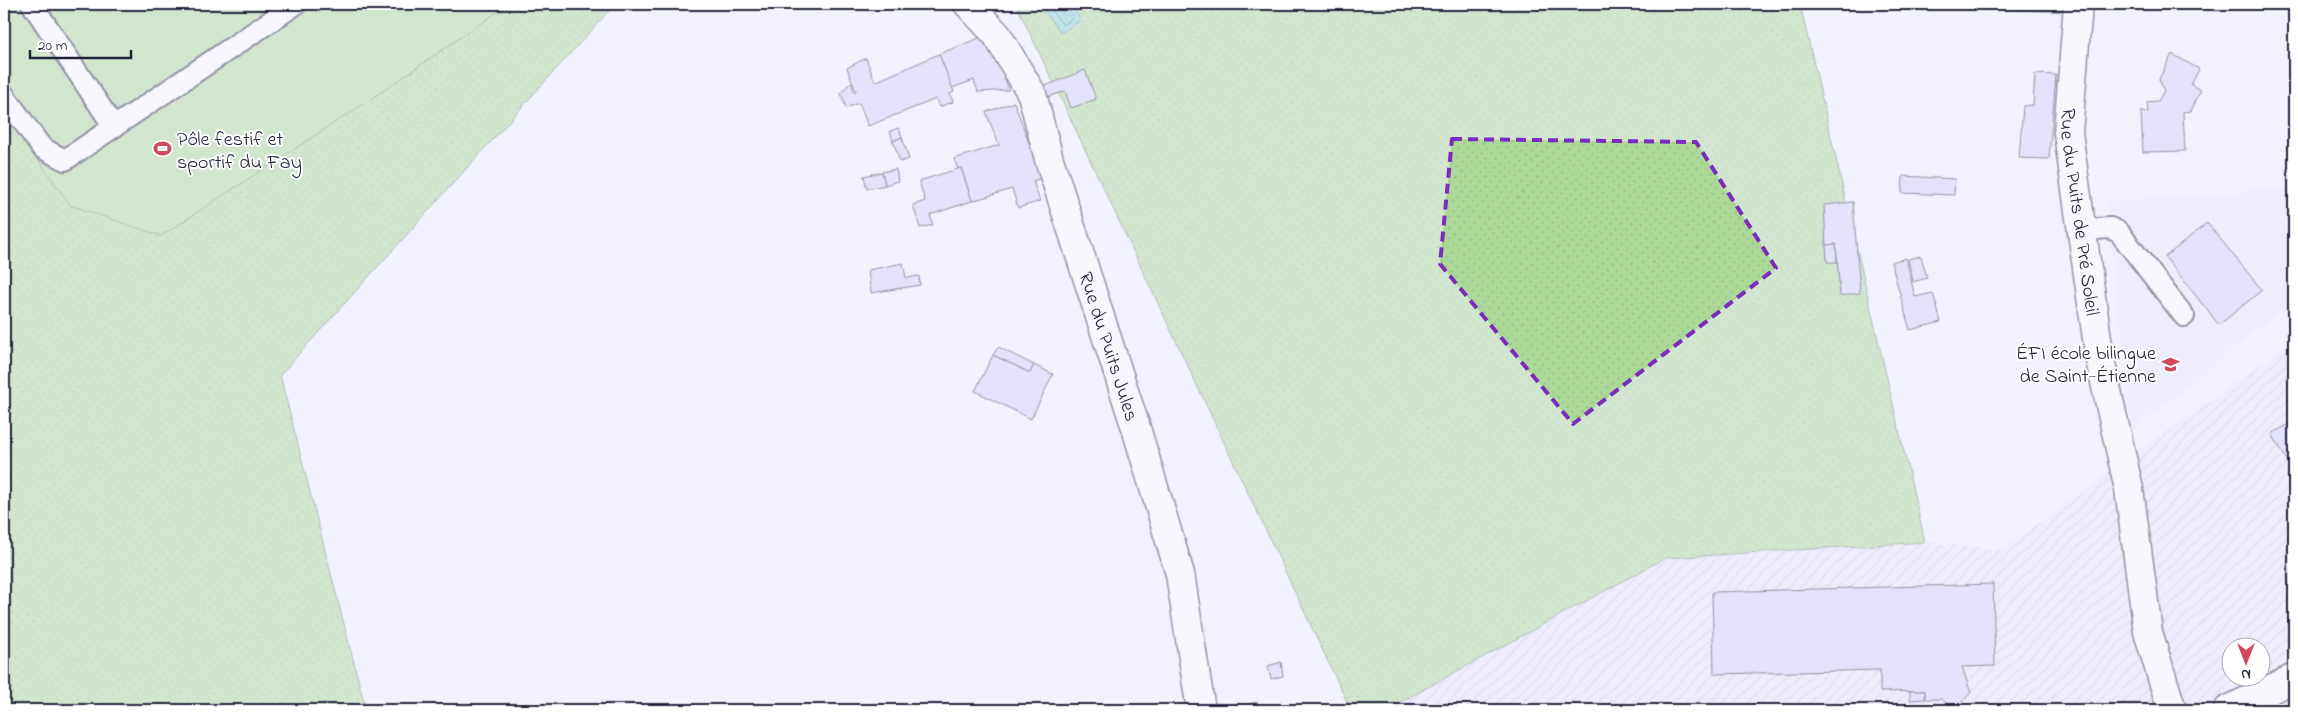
<svg xmlns="http://www.w3.org/2000/svg" width="2298" height="714" font-family="'Indie Flower',sans-serif">
<style>
.built{fill:#e9e7fd}
.industrial{fill:url(#industrial-furrows);fill-rule:evenodd}
.green{fill:url(#green-dots);stroke:#677e6a}
.pitch{fill:#acd998;stroke:#677e6a}
.water{fill:url(#water-ripples);stroke:#5b8c98}
.lines{fill:none;stroke-linecap:round;stroke-linejoin:round}
.shore{stroke:#486879;stroke-width:1}
.building{fill:#d3d1fa;stroke:#22223b}
.service-casing{stroke:#22223b;stroke-width:24}
.minor-casing{stroke:#22223b;stroke-width:31}
.service{stroke:#fff;stroke-width:20}
.minor{stroke:#fff;stroke-width:28}
.marked{fill:none;stroke:#7b2cbf;stroke-width:4;stroke-dasharray:10 6;stroke-linejoin:round}
.labels{text-anchor:middle;stroke-width:4;stroke-linejoin:round;paint-order:stroke}
.poi-label{font-size:20px;fill:#22223b;stroke:#fff;text-anchor:start}
.street-label{font-size:20px;fill:#22223b;stroke:#fff}
</style>
<defs>
<pattern id="industrial-furrows" width="10" height="10" patternUnits="userSpaceOnUse" patternTransform="scale(1.25)"><rect width="10" height="10" fill="#e9e7fd"/><path d="M-1 1l2-2M0 10L10 0M9 11l2-2" fill="none" stroke="#c8c6da"/></pattern>
<pattern id="green-dots" width="8" height="8" patternUnits="userSpaceOnUse" patternTransform="scale(1.25)"><rect width="8" height="8" fill="#acd998"/><path d="M2 2h.1M6 6h.1" fill="none" stroke="#94ba84" stroke-width="1.8" stroke-linecap="round"/></pattern>
<pattern id="water-ripples" width="26" height="14" patternUnits="userSpaceOnUse" patternTransform="scale(1.25)"><rect width="26" height="14" fill="#81d2d6"/><path d="M2 4q2-2 4 0t4 0M15 11q2-2 4 0t4 0" fill="none" stroke="#6fb4b9"/></pattern>
</defs>
<rect width="100%" height="100%" fill="#f2f1fe"/>
<filter id="ink" filterUnits="userSpaceOnUse"><feTurbulence type="fractalNoise" baseFrequency=".02" numOctaves="2"/><feDisplacementMap in="SourceGraphic" scale="10" xChannelSelector="R" yChannelSelector="G"/><feConvolveMatrix kernelMatrix="1 2 1 2 8 2 1 2 1" color-interpolation-filters="sRGB"/></filter>
<g filter="url(#ink)">
<path class="built" d="M2294,188v111l-161,131 -26,-228z"/>
<path class="industrial" d="M2294,341v369h-908l279,-152 260,-16 77,8zM2230,646h30v30h-30z"/>
<g class="green">
<path d="M4,4h611l-335,371 86,335h-362z"/>
<path d="M1016,4h784l125,538 -260,16 -279,152h-35z"/>
<path d="M1903,4h158l-1,8z"/>
</g>
<path class="pitch" d="M4,4h505l-141,97 -207,135 -91,-31 -66,-94z"/>
<path class="water" d="M1040,4h30l11,16 -20,13z"/>
<g class="lines">
<path class="shore" d="M1046,4l17,21 10,-7 -7,-14"/>
</g>
<g class="building">
<path d="M851,4h14l-7,6z"/>
<path d="M989,34l20,56 -31,2 -4,-12 -22,8 -13,-34z"/>
<path d="M939,54l15,38 -4,2 3,8 -14,5 -3,-8 -68,27 -9,-23 -13,5 -5,-15 10,-11 3,9h2l-9,-23 19,-10 9,24z"/>
<path d="M2172,54l27,15 -8,16 10,5 -10,21 -8,1 2,39 -42,1 -2,-40h7l-1,-10 11,-1 6,-10 -5,-12z"/>
<path d="M1085,70l11,29 -25,9 -6,-17 -23,8 -4,-10z"/>
<path d="M2035,74l21,1 -7,84 -30,-1 4,-52 10,-1z"/>
<path d="M1014,102l28,76 -9,3 7,20 -22,7 -6,-19 -40,12 -11,-33 -3,1 -4,-10 45,-14 -13,-33z"/>
<path d="M899,128l3,9 -9,4 -3,-10z"/>
<path d="M902,137l7,22 -9,3 -7,-21z"/>
<path d="M961,168l11,33 -42,14 3,10 -13,3 -7,-23 12,-4 -6,-20z"/>
<path d="M896,169l2,12 -13,4 -3,-13z"/>
<path d="M882,172l3,13 -18,4 -3,-13z"/>
<path d="M1903,176l52,3 -1,16 -52,-2z"/>
<path d="M1853,202l7,91 -20,3 -4,-52 -10,1 -2,-40z"/>
<path d="M2207,223l55,67 -43,35 -54,-68z"/>
<path d="M1836,244l1,18h-10l-1,-17z"/>
<path d="M1921,256l6,22 -14,4 -5,-23z"/>
<path d="M1906,258l9,39 18,-4 8,29 -31,8 -19,-68z"/>
<path d="M903,263l3,15 13,-2 1,9 -49,8 -3,-23z"/>
<path d="M998,347l36,18 -4,8 -37,-18z"/>
<path d="M993,355l37,18 4,-8 19,9 -22,45 -56,-28z"/>
<path d="M2294,421v51l-22,-38z"/>
<path d="M1993,584l2,82 -33,1 9,26 -17,17 -13,-11h-16v-8l-45,1v-22l-166,4 -2,-82z"/>
<path d="M1281,662l2,14 -12,3 -3,-13z"/>
<path d="M1910,691h15v8l-15,1z"/>
<path d="M1257,702l2,8h-33z"/>
</g>
<g class="lines">
<defs>
<g id="service">
<path d="M32,4l82,123"/>
<path d="M4,95l38,53 23,12 231,-156"/>
<path d="M2082,230l28,-2 9,4 65,84"/>
</g>
<g id="minor">
<path id="s1" d="M968,4l29,31 35,59 17,65 87,269 44,146 21,136"/>
<path id="s2" d="M2078,4l-10,129 32,227 29,129 19,143 24,78"/>
<path d="M2228,710l66,-32"/>
</g>
</defs>
<use href="#service" class="service-casing"/>
<use href="#minor" class="minor-casing"/>
<use href="#service" class="service"/>
<use href="#minor" class="minor"/>
</g>
</g>
<path d="M0 0H2298V714H0ZM1452,139l244,3 80,126 -203,156 -133,-160z" fill="#f2f1fe" fill-opacity=".55" fill-rule="evenodd"/>
<path class="marked" d="M1452,139l244,3 80,126 -203,156 -133,-160z"/>
<defs>
<symbol id="stadium-bare" viewBox="-9 -9 18 18"><path d="M0-5a6.5 5 0 1 0 0 10a6.5 5 0 1 0 0-10ZM-3.5-1.8h7v3.6h-7Z" fill="#d1495b" stroke="#fff" stroke-width="2.5" paint-order="stroke"/></symbol>
<symbol id="school-bare" viewBox="-9 -9 18 18"><path d="M0-5L7-2L0 1L-7-2ZM-4 1L0 2.5L4 1V4Q0 6-4 4Z" fill="#d1495b" stroke="#fff" stroke-width="2.5" paint-order="stroke"/></symbol>
</defs>
<g fill-rule="evenodd">
<use href="#stadium-bare" x="150" y="136" width="25" height="25"/>
<use href="#school-bare" x="2158" y="352" width="25" height="25"/>
</g>
<g class="labels">
<g class="poi-label">
<text x="177" y="145">Pôle festif et<tspan x="177" dy="23">sportif du Fay</tspan></text>
<text x="2156" y="359" text-anchor="end">ÉFI école bilingue<tspan x="2156" dy="23">de Saint-Étienne</tspan></text>
</g>
<g class="street-label">
<text dy="7" stroke="none"><textPath href="#s2" startOffset="209">Rue du Puits de Pré Soleil</textPath></text>
<text dy="7" stroke="none"><textPath href="#s1" startOffset="375">Rue du Puits Jules</textPath></text>
</g>
</g>
<rect width="2298" height="714" fill="none" stroke="#fff" stroke-width="20"/>
<rect x="10" y="10" width="2278" height="694" fill="none" stroke="#22223b" stroke-width="2" filter="url(#ink)"/>
<g transform="translate(2246 662) rotate(180)"><circle r="24" fill="#ffffff" stroke="#a7a7b1"/>
<path d="M0-4L9 19L0 12L-9 19Z" fill="#d1495b"/>
<text y="-8" font-size="14" font-weight="bold" text-anchor="middle" fill="#22223b">N</text>
</g>
<path d="M30 50v8h101v-8" fill="none" stroke="#22223b" stroke-width="2.5"/>
<text x="38" y="50" font-size="15" fill="#22223b" stroke="#ffffff" stroke-width="4" paint-order="stroke">20 m</text>
</svg>
